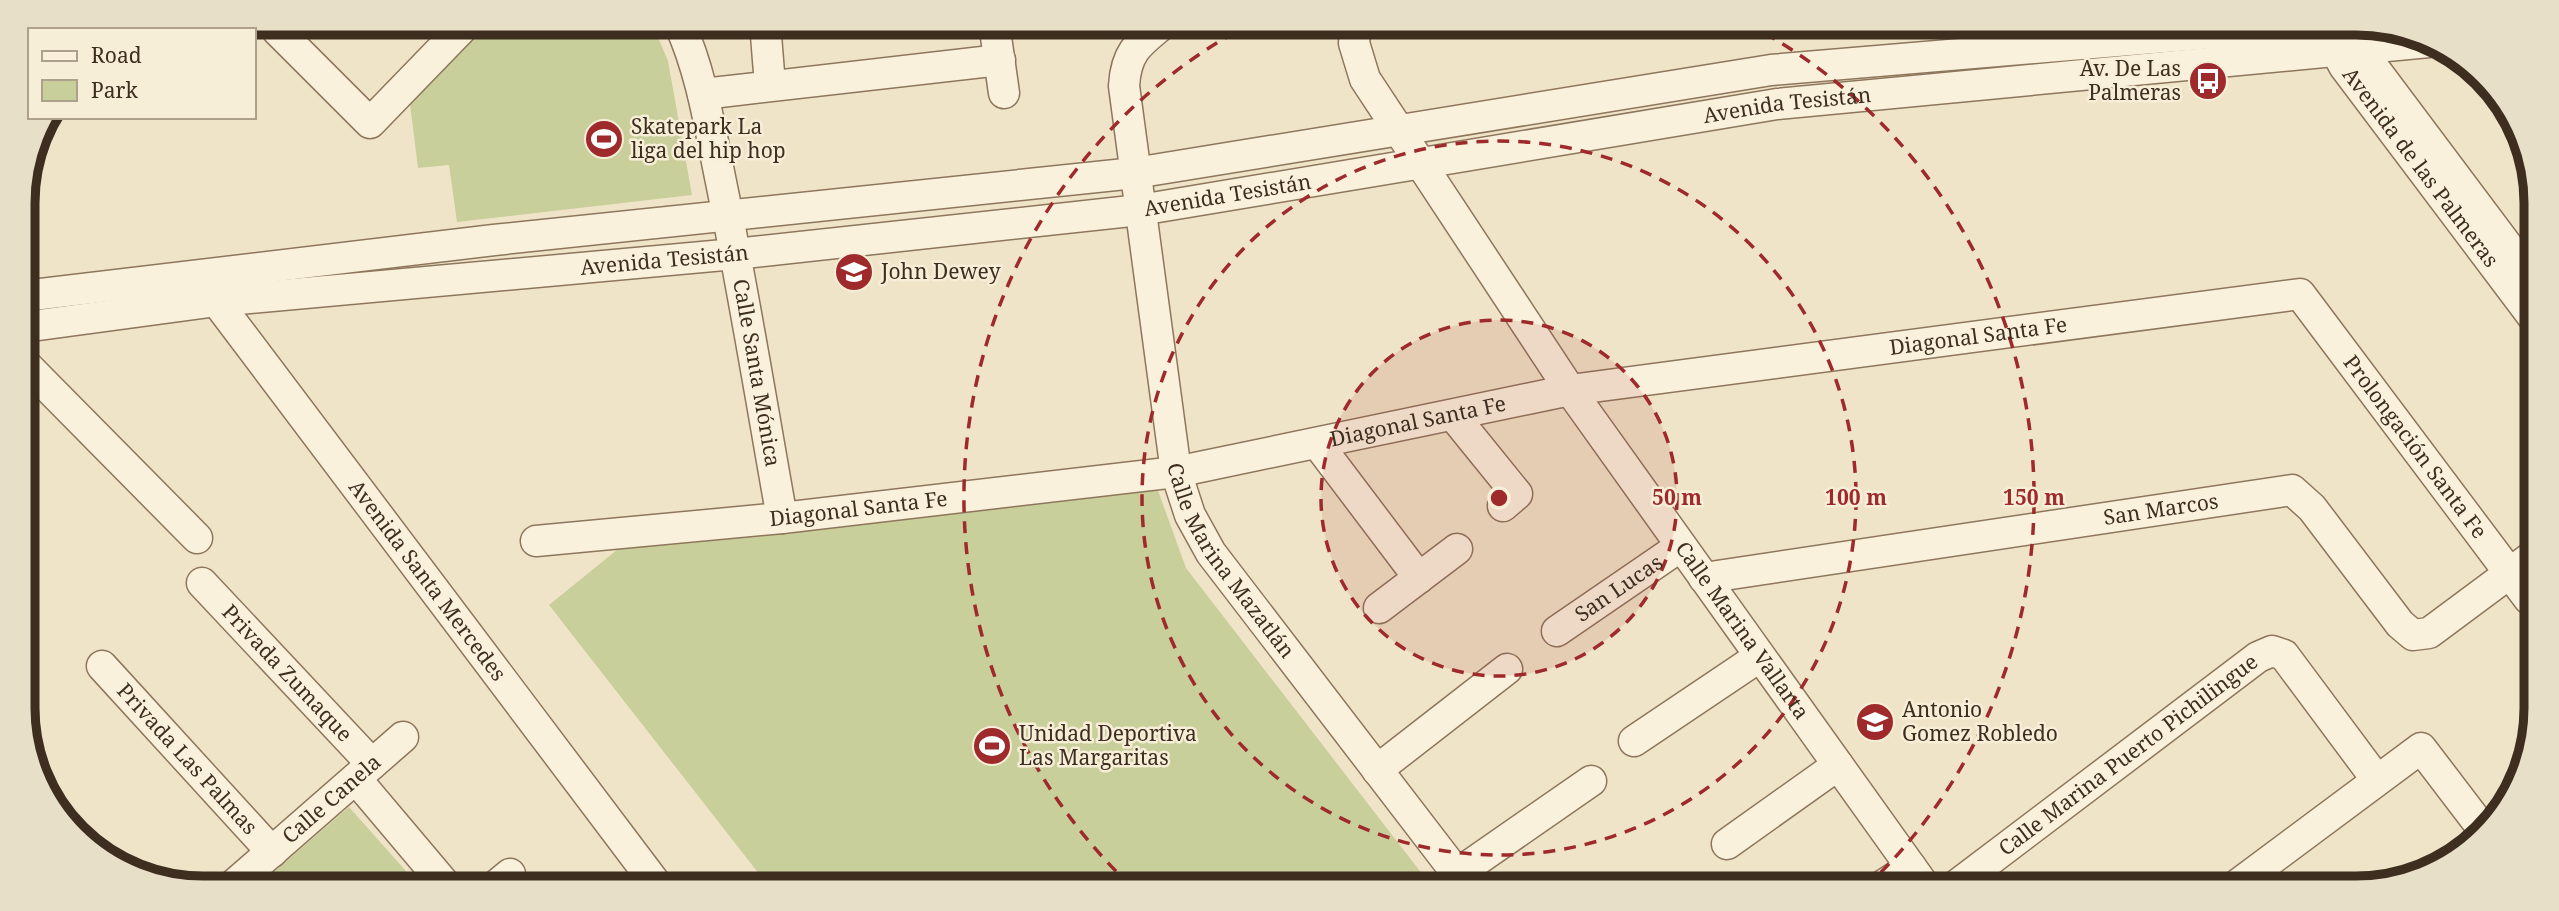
<svg xmlns="http://www.w3.org/2000/svg" width="2559" height="911" font-family="'Noto Serif',serif">
<style>
.green{fill:#c9cf9b}
.lines{fill:none;stroke-linecap:round;stroke-linejoin:round}
.minor-casing{stroke:#8d765c;stroke-width:33}
.minor{stroke:#faf1dc;stroke-width:30}
.ring{fill:none;stroke:#9e2a2b;stroke-width:3.5;stroke-dasharray:12 9}
.labels{text-anchor:middle;stroke-width:5;stroke-linejoin:round;paint-order:stroke}
.poi-label{font-size:21px;fill:#3d2e20;stroke:#f7eed8;text-anchor:start}
.street-label{font-size:21px;fill:#3d2e20;stroke:#f7eed8}
.rim{fill:none;stroke:#3d2e20;stroke-width:9}
.centre{fill:#9e2a2b;stroke:#f7eed8;stroke-width:3.5}
.ring-label{font-size:21px;text-anchor:middle;font-weight:bold;fill:#9e2a2b;stroke:#f7eed8;stroke-width:5;stroke-linejoin:round;paint-order:stroke}
</style>
<rect width="100%" height="100%" fill="#f0e4c8"/>
<g class="green">
<path d="M480,23h172l16,38 24,134 -235,27 -8,-57 -31,3 -9,-72z"/>
<path d="M1156,485l30,83 247,320h-663l-221,-283 74,-60z"/>
<path d="M349,807l72,81h-166z"/>
</g>
<g class="lines">
<defs>
<g id="minor">
<path d="M283,23l-6,7 93,93 97,-100"/>
<path id="s1" d="M679,23c23,50 31,106 42,159 23,112 41,224 61,336"/>
<path d="M765,23l5,62"/>
<path d="M994,23l10,70"/>
<path id="s2" d="M1164,23c-26,21 -38,29 -40,63l52,386 14,43 21,38 257,335"/>
<path id="s3" d="M1356,23l-2,20 11,36 205,311 356,498"/>
<path d="M2363,24l2,23 9,21 159,212"/>
<path id="s4" d="M2334,32l2,19 8,15 189,251"/>
<path d="M703,94l297,-34"/>
<path id="s5" d="M208,290l451,598"/>
<path d="M24,296l470,-56 641,-67 636,-103 560,-47"/>
<path id="s6" d="M24,327l193,-26 518,-47 405,-44 637,-106 652,-62"/>
<path d="M24,363l173,175"/>
<path d="M1453,415l64,79 -14,12"/>
<path d="M1317,443l102,135"/>
<path id="s7" d="M536,541l246,-23 394,-46 394,-82 730,-96 229,305"/>
<path id="s8" d="M1704,578l588,-88 20,18 88,116 13,11 16,-2 101,-75"/>
<path id="s9" d="M202,583l170,181"/>
<path d="M1379,608l78,-59"/>
<path id="s10" d="M1557,631l124,-85"/>
<path id="s11" d="M102,666l170,186"/>
<path d="M1634,741l125,-84"/>
<path d="M1377,770l130,-101"/>
<path d="M356,779l92,109"/>
<path d="M1727,844l111,-79"/>
<path d="M1457,874l134,-93"/>
<path id="s12" d="M230,888l173,-151"/>
<path d="M493,888l17,-14"/>
<path d="M1879,888l32,-21"/>
<path id="s13" d="M1953,888l305,-231 14,-6 12,4 93,125"/>
<path d="M2233,888l188,-140 61,80"/>
</g>
</defs>
<use href="#minor" class="minor-casing"/>
<use href="#minor" class="minor"/>
</g>
<circle cx="1499" cy="498" r="178" fill="#9e2a2b" fill-opacity=".12"/>
<g class="ring">
<circle cx="1499" cy="498" r="178"/>
<circle cx="1499" cy="498" r="357"/>
<path d="M1131 886A535 535 0 0 1 1252 23M1746 23A535 535 0 0 1 1867 886"/>
</g>
<defs>
<symbol id="bus-disc" viewBox="-11 -11 22 22"><circle r="9.5" fill="#9e2a2b" stroke="#f7eed8"/><path d="M-5-6H5V4H4V6H2V4H-2V6H-4V4H-5ZM-3.5-4V0h7V-4ZM-3.5 1.2v1.5H-2V1.2ZM2 1.2v1.5H3.5V1.2Z" fill="#fff"/></symbol>
<symbol id="stadium-disc" viewBox="-11 -11 22 22"><circle r="9.5" fill="#9e2a2b" stroke="#f7eed8"/><path d="M0-5a6.5 5 0 1 0 0 10a6.5 5 0 1 0 0-10ZM-3.5-1.8h7v3.6h-7Z" fill="#fff"/></symbol>
<symbol id="school-disc" viewBox="-11 -11 22 22"><circle r="9.5" fill="#9e2a2b" stroke="#f7eed8"/><path d="M0-5L7-2L0 1L-7-2ZM-4 1L0 2.5L4 1V4Q0 6-4 4Z" fill="#fff"/></symbol>
</defs>
<g fill-rule="evenodd">
<use href="#bus-disc" x="2186" y="59" width="44" height="44"/>
<use href="#stadium-disc" x="582" y="117" width="44" height="44"/>
<use href="#school-disc" x="832" y="250" width="44" height="44"/>
<use href="#school-disc" x="1853" y="700" width="44" height="44"/>
<use href="#stadium-disc" x="970" y="724" width="44" height="44"/>
</g>
<g class="labels">
<g class="poi-label">
<text x="2181" y="76" text-anchor="end">Av. De Las<tspan x="2181" dy="24">Palmeras</tspan></text>
<text x="631" y="134">Skatepark La<tspan x="631" dy="24">liga del hip hop</tspan></text>
<text x="881" y="279">John Dewey</text>
<text x="1902" y="717">Antonio<tspan x="1902" dy="24">Gomez Robledo</tspan></text>
<text x="1019" y="741">Unidad Deportiva<tspan x="1019" dy="24">Las Margaritas</tspan></text>
</g>
<g class="street-label">
<text dy="7" stroke="none"><textPath href="#s6" startOffset="1778">Avenida Tesistán</textPath></text>
<text dy="7" stroke="none"><textPath href="#s4" startOffset="163">Avenida de las Palmeras</textPath></text>
<text dy="7" stroke="none"><textPath href="#s6" startOffset="1211">Avenida Tesistán</textPath></text>
<text dy="7" stroke="none"><textPath href="#s6" startOffset="644">Avenida Tesistán</textPath></text>
<text dy="7" stroke="none"><textPath href="#s7" startOffset="1458">Diagonal Santa Fe</textPath></text>
<text dy="7" stroke="none"><textPath href="#s1" startOffset="359">Calle Santa Mónica</textPath></text>
<text dy="7" stroke="none"><textPath href="#s7" startOffset="891">Diagonal Santa Fe</textPath></text>
<text dy="7" stroke="none"><textPath href="#s7" startOffset="1974">Prolongación Santa Fe</textPath></text>
<text dy="7" stroke="none"><textPath href="#s7" startOffset="324">Diagonal Santa Fe</textPath></text>
<text dy="7" stroke="none"><textPath href="#s8" startOffset="462">San Marcos</textPath></text>
<text dy="7" stroke="none"><textPath href="#s2" startOffset="572">Calle Marina Mazatlán</textPath></text>
<text dy="7" stroke="none"><textPath href="#s5" startOffset="364">Avenida Santa Mercedes</textPath></text>
<text dy="7" stroke="none"><textPath href="#s10" startOffset="75">San Lucas</textPath></text>
<text dy="7" stroke="none"><textPath href="#s3" startOffset="726">Calle Marina Vallarta</textPath></text>
<text dy="7" stroke="none"><textPath href="#s9" startOffset="124">Privada Zumaque</textPath></text>
<text dy="7" stroke="none"><textPath href="#s13" startOffset="220">Calle Marina Puerto Pichilingue</textPath></text>
<text dy="7" stroke="none"><textPath href="#s11" startOffset="126">Privada Las Palmas</textPath></text>
<text dy="7" stroke="none"><textPath href="#s12" startOffset="135">Calle Canela</textPath></text>
</g>
</g>
<path d="M0 0H2559V911H0ZM203 35H2356A168 168 0 0 1 2524 203V708A168 168 0 0 1 2356 876H203A168 168 0 0 1 35 708V203A168 168 0 0 1 203 35Z" fill="#e8dfc9" fill-rule="evenodd"/>
<path class="rim" d="M203 35H2356A168 168 0 0 1 2524 203V708A168 168 0 0 1 2356 876H203A168 168 0 0 1 35 708V203A168 168 0 0 1 203 35Z"/>
<circle cx="1499" cy="498" r="10" class="centre"/>
<g class="ring-label">
<text x="1677" y="505">50 m</text>
<text x="1856" y="505">100 m</text>
<text x="2034" y="505">150 m</text>
</g>
<rect x="28" y="28" width="228" height="91" fill="#f7eed8" stroke="#ada18e" stroke-width="2"/>
<rect x="42" y="51" width="35" height="10" fill="#faf1dc" stroke="#ada18e" stroke-width="2"/>
<text x="91" y="63" font-size="21" fill="#3d2e20">Road</text>
<rect x="42" y="80" width="35" height="21" fill="#c9cf9b" stroke="#ada18e" stroke-width="2"/>
<text x="91" y="98" font-size="21" fill="#3d2e20">Park</text>
</svg>
